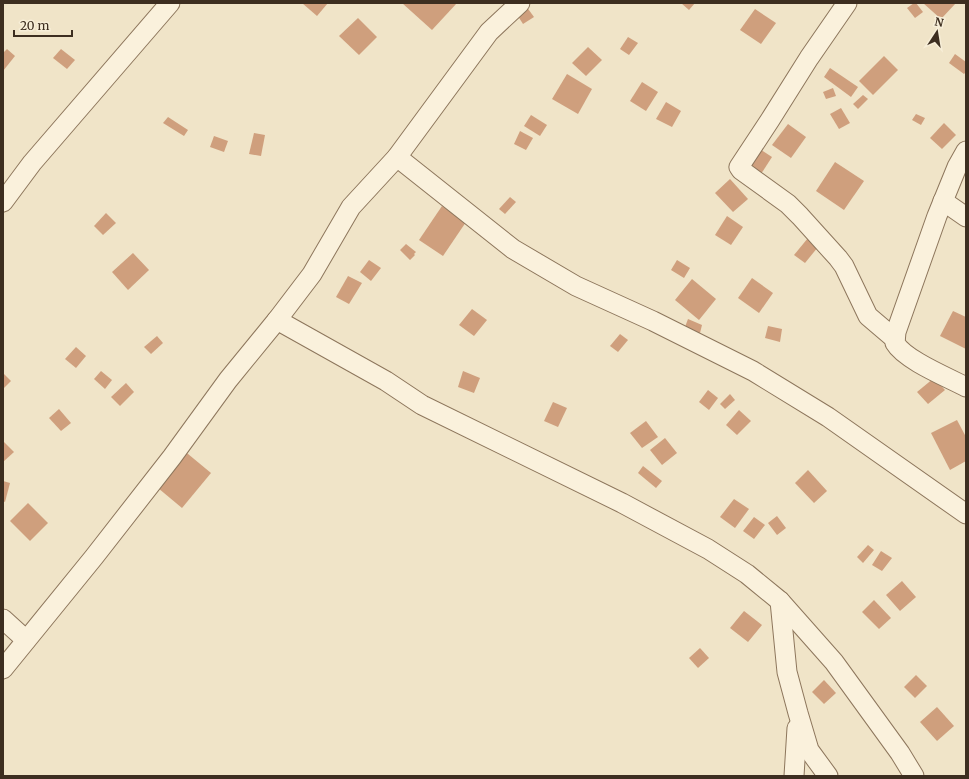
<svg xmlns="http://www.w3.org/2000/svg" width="969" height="779" font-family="Merriweather,serif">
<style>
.building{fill:#cf9f7d}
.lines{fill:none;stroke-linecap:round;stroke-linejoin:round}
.street-casing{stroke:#8d765c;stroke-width:21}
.street{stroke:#faf1dc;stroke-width:19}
</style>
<rect width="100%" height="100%" fill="#f0e4c8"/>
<g class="building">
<path d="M302,3h26l-11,13z"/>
<path d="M402,3h55l-25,27z"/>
<path d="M681,3h14l-6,7z"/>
<path d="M914,3h2l7,9 -8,6 -8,-10z"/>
<path d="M923,3h33l-15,16z"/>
<path d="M526,6l8,11 -11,7 -7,-11z"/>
<path d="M755,9l21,14 -15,21 -21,-14z"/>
<path d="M358,18l19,19 -18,18 -20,-19z"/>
<path d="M628,37l10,6 -9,12 -9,-6z"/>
<path d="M588,47l14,13 -16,16 -14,-13z"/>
<path d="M7,49l8,7 -12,15v-18z"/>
<path d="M61,49l14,11 -8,9 -14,-11z"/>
<path d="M955,54l11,8v10l-2,2 -15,-11z"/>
<path d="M884,56l14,14 -25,25 -14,-14z"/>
<path d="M830,68l28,19 -7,10 -27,-20z"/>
<path d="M567,74l25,15 -14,25 -26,-15z"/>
<path d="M642,82l16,10 -12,19 -16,-10z"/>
<path d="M833,88l3,8 -10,3 -3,-7z"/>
<path d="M863,95l5,4 -10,10 -5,-5z"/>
<path d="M666,102l15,9 -9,16 -16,-8z"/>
<path d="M841,108l9,15 -11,6 -9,-15z"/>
<path d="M916,114l9,4 -4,7 -9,-5z"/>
<path d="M531,115l16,10 -7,11 -16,-10z"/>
<path d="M168,117l20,13 -4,6 -21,-13z"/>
<path d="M944,123l12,12 -14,14 -12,-11z"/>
<path d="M788,124l18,13 -15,21 -19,-13z"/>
<path d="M520,131l13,7 -7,12 -12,-6z"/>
<path d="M254,133l11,2 -4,21 -12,-2z"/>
<path d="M214,136l14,5 -4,11 -14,-5z"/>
<path d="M755,146l17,11 -11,17 -17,-11z"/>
<path d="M835,162l29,19 -20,29 -28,-19z"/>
<path d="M730,179l18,20 -15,13 -18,-19z"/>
<path d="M510,197l6,5 -11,12 -6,-5z"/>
<path d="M442,206l24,16 -23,34 -24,-16z"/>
<path d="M106,213l10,10 -13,12 -9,-9z"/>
<path d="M727,216l16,11 -12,18 -16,-10z"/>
<path d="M808,238l10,9 -13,16 -11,-8z"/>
<path d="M406,244l10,8 -2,2 1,1 -5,5 -10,-10z"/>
<path d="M133,253l16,17 -21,20 -16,-18z"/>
<path d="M369,260l12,8 -10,13 -11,-9z"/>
<path d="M677,260l13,8 -6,10 -13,-8z"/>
<path d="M348,276l14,7 -13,21 -13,-7z"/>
<path d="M752,278l21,15 -14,20 -21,-15z"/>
<path d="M692,279l24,20 -17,21 -24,-20z"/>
<path d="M472,309l15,11 -13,16 -15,-11z"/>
<path d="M953,311l13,6v32l-26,-13z"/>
<path d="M688,319l14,6 -2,8 -15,-6z"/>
<path d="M768,326l14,3 -2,13 -15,-4z"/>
<path d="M620,334l8,6 -10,12 -8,-6z"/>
<path d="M157,336l6,7 -12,11 -7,-7z"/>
<path d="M76,347l10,9 -10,12 -11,-9z"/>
<path d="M101,371l11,9 -7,9 -11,-10z"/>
<path d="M463,371l17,7 -6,15 -16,-6z"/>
<path d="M3,373l8,8 -8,8z"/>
<path d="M934,378l11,12 -17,14 -11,-12z"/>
<path d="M126,383l8,9 -14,14 -9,-9z"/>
<path d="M708,390l10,8 -9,12 -10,-8z"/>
<path d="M730,394l5,6 -10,9 -5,-5z"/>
<path d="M553,402l14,6 -9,19 -14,-6z"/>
<path d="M59,409l12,14 -10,8 -12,-13z"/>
<path d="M739,410l12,11 -14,14 -11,-10z"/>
<path d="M957,420l9,17v24l-16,9 -19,-37z"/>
<path d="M646,421l12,16 -16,11 -12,-15z"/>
<path d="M665,438l12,15 -15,12 -12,-15z"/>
<path d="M3,441l11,11 -11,10z"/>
<path d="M182,449l29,24 -29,35 -30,-25z"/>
<path d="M643,466l19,15 -6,7 -18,-15z"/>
<path d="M808,470l19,21 -13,12 -19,-20z"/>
<path d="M3,481l7,2 -5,19 -2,-1z"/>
<path d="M734,499l15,10 -14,19 -15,-11z"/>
<path d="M28,503l20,20 -18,18 -20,-20z"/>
<path d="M777,516l9,12 -9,7 -9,-12z"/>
<path d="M754,517l11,8 -11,14 -11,-8z"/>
<path d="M868,545l6,5 -11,13 -6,-6z"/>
<path d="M881,551l11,7 -10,13 -10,-6z"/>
<path d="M902,581l14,16 -16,14 -14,-16z"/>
<path d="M874,600l17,18 -12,11 -17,-17z"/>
<path d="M744,611l18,14 -14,17 -18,-14z"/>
<path d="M700,648l9,10 -11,10 -9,-10z"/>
<path d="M916,675l11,11 -12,12 -11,-11z"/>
<path d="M824,680l12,13 -12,11 -12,-12z"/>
<path d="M937,707l17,19 -17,15 -17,-19z"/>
</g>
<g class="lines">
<defs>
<g id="street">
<path d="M847,3l-38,55 -39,62 -31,47 2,3 47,34 12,12 38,42 6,8 24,50 27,23"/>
<path d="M966,151l-9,16 -20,49 -41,116 -1,11c10,17 52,34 71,44"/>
<path d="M397,157l116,92 63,37 77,35 100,50 75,46 138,97"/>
<path d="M943,201l23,16"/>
<path d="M3,202l29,-39 138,-160"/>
<path d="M277,320l109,61 36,24 200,98 86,46 39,25 33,27 54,61 66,91 14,23"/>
<path d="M780,601l7,71 11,41 11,37 19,26"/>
<path d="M3,619l23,21"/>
<path d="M3,669l91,-112 78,-100 56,-77 49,-60 35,-46 39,-67 46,-50 92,-125 31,-29"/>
<path d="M794,776l3,-48"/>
</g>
</defs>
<use href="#street" class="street-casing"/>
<use href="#street" class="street"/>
</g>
<rect width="969" height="779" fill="none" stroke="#3d2e20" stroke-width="8"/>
<g transform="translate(937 32) rotate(12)" stroke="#f7eed8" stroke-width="3" paint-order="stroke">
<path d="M0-3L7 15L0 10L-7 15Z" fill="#3d2e20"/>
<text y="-6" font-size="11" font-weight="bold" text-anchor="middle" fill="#3d2e20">N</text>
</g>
<path d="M14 30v6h58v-6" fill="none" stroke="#3d2e20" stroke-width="2"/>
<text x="20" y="30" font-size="12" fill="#3d2e20" stroke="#f7eed8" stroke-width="3" paint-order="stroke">20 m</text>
</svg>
